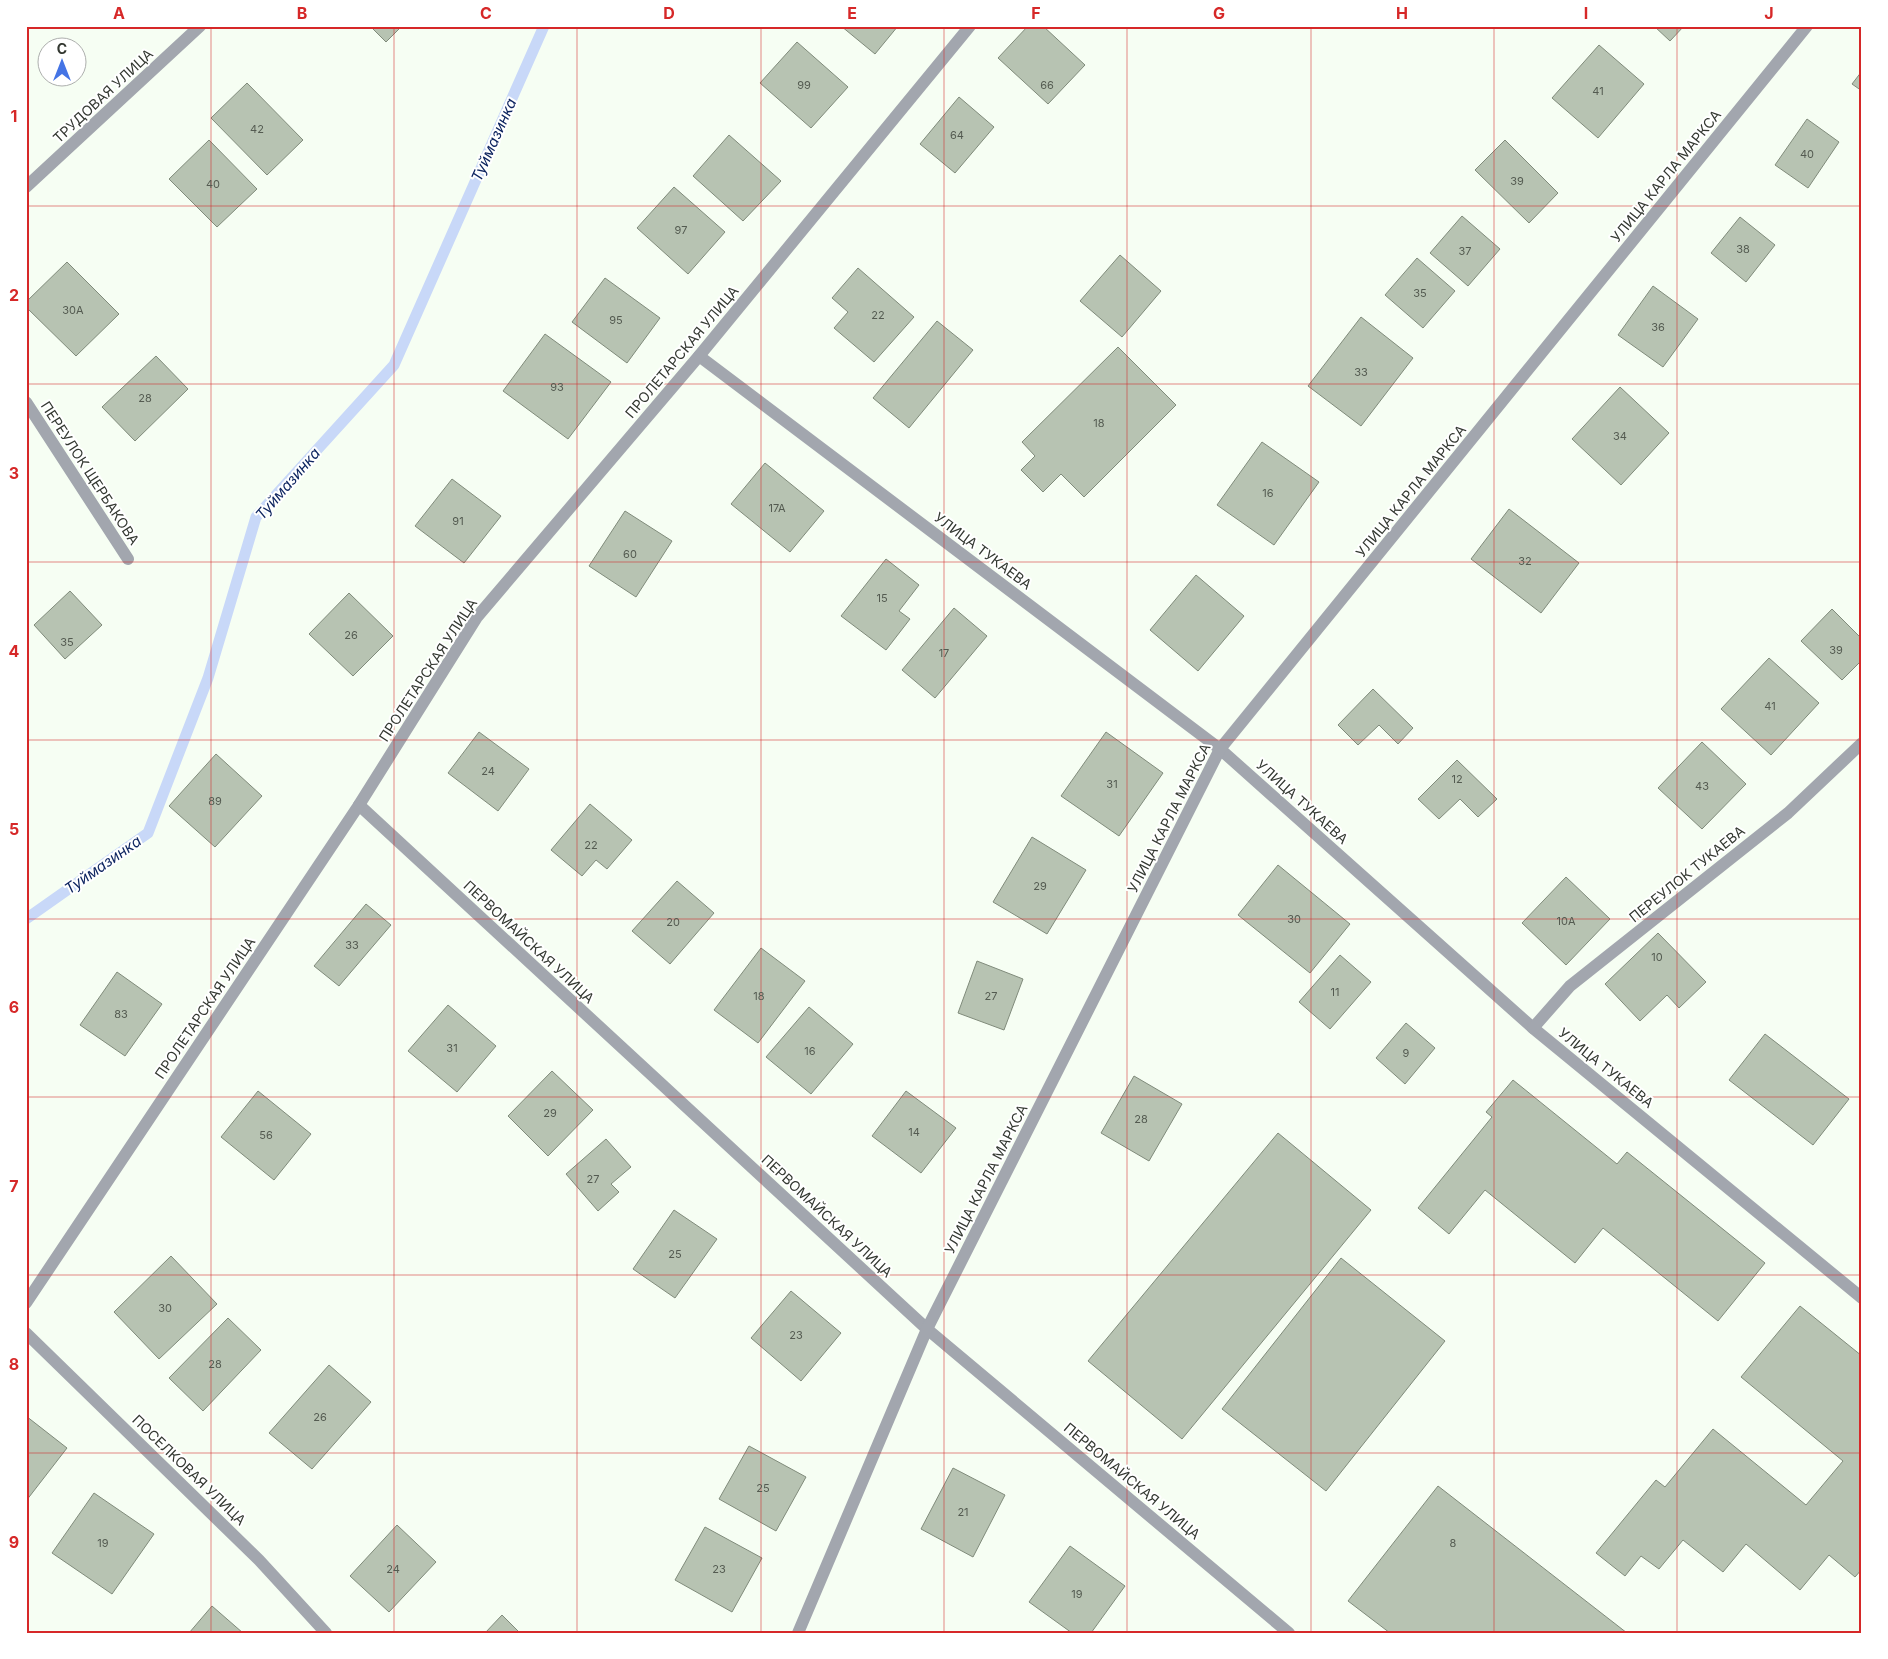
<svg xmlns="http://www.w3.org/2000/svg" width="1888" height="1659" font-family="Inter,sans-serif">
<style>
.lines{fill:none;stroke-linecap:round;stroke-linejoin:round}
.stream{stroke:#c8d8f8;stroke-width:11}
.building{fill:#b7c3b2;stroke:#808b7b}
.minor{stroke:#a2a6ae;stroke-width:12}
.grid{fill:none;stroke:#d62828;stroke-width:1;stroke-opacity:0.55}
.labels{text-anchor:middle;stroke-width:4;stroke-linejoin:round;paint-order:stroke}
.number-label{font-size:11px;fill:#545b51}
.street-label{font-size:14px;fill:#333831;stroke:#fff}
.water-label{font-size:15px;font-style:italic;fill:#0e2560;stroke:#fff}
.neatline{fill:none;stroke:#d62828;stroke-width:2}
.grid-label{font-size:16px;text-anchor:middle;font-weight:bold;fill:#d62828}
</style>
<rect width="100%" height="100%" fill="#f6fef3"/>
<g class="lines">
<path class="stream" d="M26,919l122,-86 60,-155 48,-161 138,-152 150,-339"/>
</g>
<g class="building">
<path d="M370,26h32l-16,16z"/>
<path d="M841,26h57l-23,28z"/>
<path d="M1028,26h15l42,39 -37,39 -50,-46z"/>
<path d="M1654,26h30l-14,15z"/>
<path d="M797,42l51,45 -37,41 -51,-45z"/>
<path d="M1599,45l45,39 -46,54 -46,-40z"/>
<path d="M1862,71v20l-10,-7z"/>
<path d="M247,83l56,57 -36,35 -56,-57z"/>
<path d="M959,97l35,30 -39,46 -35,-29z"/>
<path d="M1807,119l32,23 -31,46 -33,-23z"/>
<path d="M729,135l52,46 -38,40 -50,-45z"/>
<path d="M209,140l48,49 -40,38 -48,-48z"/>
<path d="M1505,140l53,53 -29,30 -54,-53z"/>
<path d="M674,187l51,45 -37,42 -51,-46z"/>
<path d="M1462,216l38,33 -32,37 -38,-33z"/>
<path d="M1740,217l35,28 -29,37 -35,-29z"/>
<path d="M1120,255l41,36 -39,46 -42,-36z"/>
<path d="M1417,258l38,33 -32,37 -38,-33z"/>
<path d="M67,262l52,52 -43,42 -50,-49v-5z"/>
<path d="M858,268l56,49 -40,45 -40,-34 14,-16 -16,-14z"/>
<path d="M605,278l55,40 -33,45 -55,-41z"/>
<path d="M1653,286l45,33 -35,48 -45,-32z"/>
<path d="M1361,317l52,41 -52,68 -53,-40z"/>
<path d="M937,321l36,29 -64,78 -36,-30z"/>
<path d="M545,334l66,48 -43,57 -65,-48z"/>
<path d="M1118,347l58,58 -92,92 -23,-23 -18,18 -22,-22 14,-14 -13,-14z"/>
<path d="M156,356l32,33 -53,52 -33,-34z"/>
<path d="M1620,387l49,46 -48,52 -49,-46z"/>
<path d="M1262,442l57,40 -45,63 -57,-40z"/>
<path d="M765,463l59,48 -34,41 -59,-48z"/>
<path d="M452,479l49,37 -37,47 -49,-37z"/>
<path d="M1509,509l70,54 -38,50 -70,-54z"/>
<path d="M625,511l47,30 -36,56 -47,-31z"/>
<path d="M886,559l33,26 -20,26 11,8 -24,31 -45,-34z"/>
<path d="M1196,575l48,41 -46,55 -48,-41z"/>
<path d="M70,591l32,34 -37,34 -31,-34z"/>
<path d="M349,593l44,43 -40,40 -44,-42z"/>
<path d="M954,608l33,28 -52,62 -33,-28z"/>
<path d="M1832,609l30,30v21l-20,20 -41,-39z"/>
<path d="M1769,658l50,45 -48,52 -50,-46z"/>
<path d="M1373,689l40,39 -15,16 -19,-19 -21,20 -20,-20z"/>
<path d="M479,732l50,37 -31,42 -50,-38z"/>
<path d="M1106,732l57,41 -44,63 -58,-40z"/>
<path d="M1702,742l44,42 -44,45 -44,-41z"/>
<path d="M216,754l46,42 -47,51 -46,-41z"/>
<path d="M1457,760l40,39 -19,18 -18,-18 -21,20 -21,-20z"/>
<path d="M590,804l42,36 -25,29 -11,-9 -14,16 -31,-26z"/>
<path d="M1032,837l54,33 -39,64 -54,-32z"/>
<path d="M1278,865l72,59 -40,49 -72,-58z"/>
<path d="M1566,877l44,42 -44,46 -44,-42z"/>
<path d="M677,881l37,32 -44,51 -38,-33z"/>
<path d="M366,904l25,21 -52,61 -25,-20z"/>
<path d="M1658,933l48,49 -27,26 -12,-13 -27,26 -35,-37z"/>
<path d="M761,948l44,33 -47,62 -44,-33z"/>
<path d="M1340,955l31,27 -41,47 -31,-27z"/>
<path d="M977,961l46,18 -19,51 -46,-17z"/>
<path d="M117,972l45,32 -37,52 -45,-31z"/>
<path d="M448,1005l48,41 -39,46 -49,-41z"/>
<path d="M809,1007l44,37 -42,50 -45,-37z"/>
<path d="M1406,1023l29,25 -30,36 -29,-26z"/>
<path d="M1765,1034l84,65 -36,46 -84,-65z"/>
<path d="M552,1071l41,39 -45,46 -40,-40z"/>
<path d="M1134,1076l48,28 -33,57 -48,-28z"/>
<path d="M1513,1080l104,84 10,-12 138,111 -47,58 -115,-93 -28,35 -90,-73 -36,44 -31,-26 74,-91 -6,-5z"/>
<path d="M258,1091l53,43 -37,46 -53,-43z"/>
<path d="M906,1091l50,37 -35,45 -49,-37z"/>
<path d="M1278,1133l93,77 -189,229 -94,-78z"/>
<path d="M606,1139l25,28 -20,17 8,8 -21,19 -32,-37z"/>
<path d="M674,1210l43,29 -42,59 -42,-29z"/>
<path d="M171,1256l46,48 -58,55 -45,-47z"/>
<path d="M1341,1258l104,83 -119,150 -104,-82z"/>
<path d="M791,1291l50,42 -40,48 -50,-43z"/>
<path d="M1800,1306l62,50v213l-7,8 -26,-22 -29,35 -54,-46 -23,28 -40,-32 -24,29 -18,-13 -16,20 -29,-23 60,-73 9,7 48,-58 93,76 37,-44 -102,-84z"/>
<path d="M228,1318l33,32 -58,61 -34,-33z"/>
<path d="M329,1365l42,37 -59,67 -43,-36z"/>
<path d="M26,1416l41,32 -41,53z"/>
<path d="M749,1446l57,31 -30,54 -57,-32z"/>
<path d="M953,1468l52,27 -32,62 -52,-28z"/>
<path d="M1438,1486l189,147h-237l-42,-32z"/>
<path d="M94,1493l60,41 -42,60 -60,-41z"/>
<path d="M397,1525l39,37 -47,50 -39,-36z"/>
<path d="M705,1527l57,31 -30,54 -57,-32z"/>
<path d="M1070,1546l55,40 -34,47h-19l-43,-31z"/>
<path d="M212,1606l31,27h-54z"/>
<path d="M502,1615l18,18h-35z"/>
</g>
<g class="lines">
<g class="minor">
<path d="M26,187l174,-161"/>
<path d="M699,356l521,393 313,279 329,270"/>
<path d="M26,402l102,157"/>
<path d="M359,805l568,524 362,304"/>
<path d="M1533,1028l37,-42 218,-173 74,-70"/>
<path d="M26,1303l333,-498 118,-188 222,-261 271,-330"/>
<path d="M26,1333l233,227 67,73"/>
<path d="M798,1633l129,-304 293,-580 587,-723"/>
</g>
</g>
<path class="grid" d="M211,26v1607M394,26v1607M577,26v1607M761,26v1607M944,26v1607M1127,26v1607M1311,26v1607M1494,26v1607M1677,26v1607M26,206h1836M26,384h1836M26,562h1836M26,740h1836M26,919h1836M26,1097h1836M26,1275h1836M26,1453h1836"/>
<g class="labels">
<g class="number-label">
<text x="804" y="89">99</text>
<text x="1047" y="89">66</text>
<text x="1598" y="95">41</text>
<text x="257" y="133">42</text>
<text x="957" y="139">64</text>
<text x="1807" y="158">40</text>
<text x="1517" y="185">39</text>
<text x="213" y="188">40</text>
<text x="681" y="234">97</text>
<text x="1743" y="253">38</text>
<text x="1465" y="255">37</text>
<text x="1420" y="297">35</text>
<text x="73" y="314">30А</text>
<text x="878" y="319">22</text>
<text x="616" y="324">95</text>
<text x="1658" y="331">36</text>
<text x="1361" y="376">33</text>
<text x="557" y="391">93</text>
<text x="145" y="402">28</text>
<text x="1099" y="427">18</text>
<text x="1620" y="440">34</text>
<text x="1268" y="497">16</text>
<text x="777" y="512">17А</text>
<text x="458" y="525">91</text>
<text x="630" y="558">60</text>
<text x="1525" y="565">32</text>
<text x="882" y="602">15</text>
<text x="351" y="639">26</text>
<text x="67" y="646">35</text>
<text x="1836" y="654">39</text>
<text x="944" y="657">17</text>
<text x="1770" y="710">41</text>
<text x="488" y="775">24</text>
<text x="1457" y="783">12</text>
<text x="1112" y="788">31</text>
<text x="1702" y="790">43</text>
<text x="215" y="805">89</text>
<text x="591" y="849">22</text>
<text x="1040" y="890">29</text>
<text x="1294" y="923">30</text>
<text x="1566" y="925">10А</text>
<text x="673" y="926">20</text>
<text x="352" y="949">33</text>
<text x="1657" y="961">10</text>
<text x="1335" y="996">11</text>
<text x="759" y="1000">18</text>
<text x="991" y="1000">27</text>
<text x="121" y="1018">83</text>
<text x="452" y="1052">31</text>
<text x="810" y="1055">16</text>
<text x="1406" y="1057">9</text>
<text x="550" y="1117">29</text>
<text x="1141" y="1123">28</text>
<text x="914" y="1136">14</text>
<text x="266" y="1139">56</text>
<text x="593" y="1183">27</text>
<text x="675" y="1258">25</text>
<text x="165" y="1312">30</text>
<text x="796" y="1339">23</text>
<text x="215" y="1368">28</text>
<text x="320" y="1421">26</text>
<text x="763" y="1492">25</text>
<text x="963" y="1516">21</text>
<text x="103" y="1547">19</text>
<text x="1453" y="1547">8</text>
<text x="393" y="1573">24</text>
<text x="719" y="1573">23</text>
<text x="1077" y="1598">19</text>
</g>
<g class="street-label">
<text transform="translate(103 96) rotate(-43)" y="5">ТРУДОВАЯ УЛИЦА</text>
<text transform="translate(1666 176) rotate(-51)" y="5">УЛИЦА КАРЛА МАРКСА</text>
<text transform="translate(682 352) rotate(-50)" y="5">ПРОЛЕТАРСКАЯ УЛИЦА</text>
<text transform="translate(90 473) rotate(57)" y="5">ПЕРЕУЛОК ЩЕРБАКОВА</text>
<text transform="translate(1411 491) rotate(-51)" y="5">УЛИЦА КАРЛА МАРКСА</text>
<text transform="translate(983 551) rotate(37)" y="5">УЛИЦА ТУКАЕВА</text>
<text transform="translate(428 670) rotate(-57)" y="5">ПРОЛЕТАРСКАЯ УЛИЦА</text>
<text transform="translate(1302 802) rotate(42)" y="5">УЛИЦА ТУКАЕВА</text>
<text transform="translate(1169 818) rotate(-63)" y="5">УЛИЦА КАРЛА МАРКСА</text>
<text transform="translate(1687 874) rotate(-39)" y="5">ПЕРЕУЛОК ТУКАЕВА</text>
<text transform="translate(529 942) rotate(43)" y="5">ПЕРВОМАЙСКАЯ УЛИЦА</text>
<text transform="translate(205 1008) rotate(-56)" y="5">ПРОЛЕТАРСКАЯ УЛИЦА</text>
<text transform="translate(1606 1068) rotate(39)" y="5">УЛИЦА ТУКАЕВА</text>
<text transform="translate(986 1179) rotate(-63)" y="5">УЛИЦА КАРЛА МАРКСА</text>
<text transform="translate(827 1216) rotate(43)" y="5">ПЕРВОМАЙСКАЯ УЛИЦА</text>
<text transform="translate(189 1470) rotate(44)" y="5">ПОСЕЛКОВАЯ УЛИЦА</text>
<text transform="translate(1132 1481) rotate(40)" y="5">ПЕРВОМАЙСКАЯ УЛИЦА</text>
</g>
<g class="water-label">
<text transform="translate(494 140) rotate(-66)" y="5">Туймазинка</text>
<text transform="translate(288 484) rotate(-49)" y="5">Туймазинка</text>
<text transform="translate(103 865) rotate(-35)" y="5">Туймазинка</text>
</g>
</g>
<rect width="1888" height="1659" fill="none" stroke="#ffffff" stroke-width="55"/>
<g transform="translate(62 62)"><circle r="24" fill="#ffffff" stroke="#adafad"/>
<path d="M0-4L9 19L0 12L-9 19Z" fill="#4474e5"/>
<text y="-8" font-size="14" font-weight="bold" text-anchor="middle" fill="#333831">С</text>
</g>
<rect x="28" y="28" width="1832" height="1604" class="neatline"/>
<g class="grid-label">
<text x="119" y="19">A</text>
<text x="302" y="19">B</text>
<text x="486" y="19">C</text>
<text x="669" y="19">D</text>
<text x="852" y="19">E</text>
<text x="1036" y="19">F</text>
<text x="1219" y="19">G</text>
<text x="1402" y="19">H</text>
<text x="1586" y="19">I</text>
<text x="1769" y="19">J</text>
<text x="14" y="122">1</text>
<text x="14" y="301">2</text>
<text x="14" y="479">3</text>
<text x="14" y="657">4</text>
<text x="14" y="835">5</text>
<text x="14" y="1013">6</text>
<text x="14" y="1192">7</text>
<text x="14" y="1370">8</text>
<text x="14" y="1548">9</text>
</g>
</svg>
